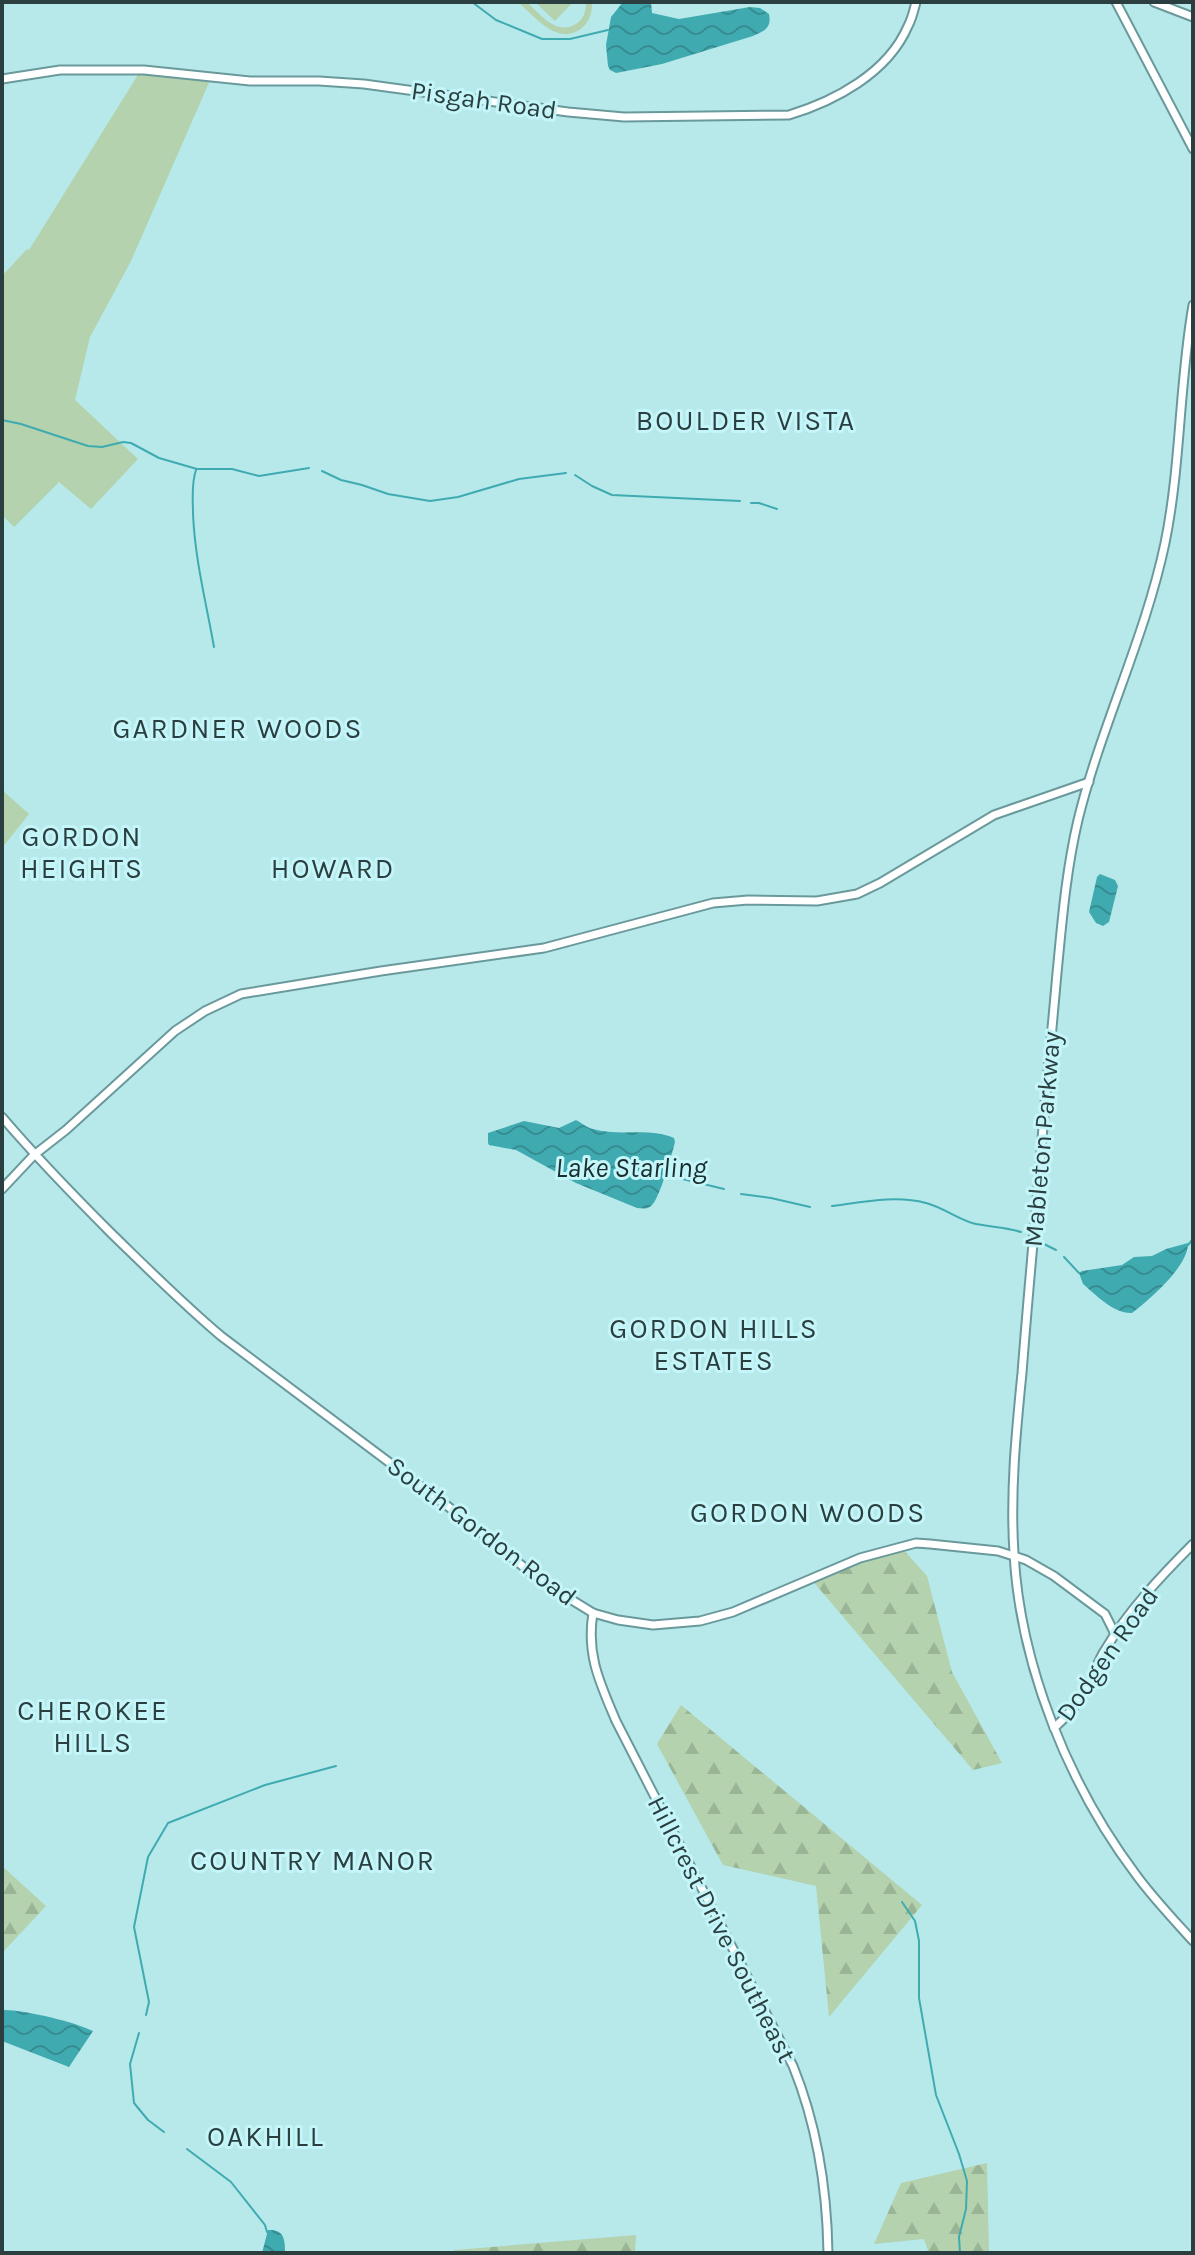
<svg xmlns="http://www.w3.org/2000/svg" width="1195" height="2255" font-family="Karla,sans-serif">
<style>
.green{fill:#b3d2ad}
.forest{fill:url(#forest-firs)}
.water{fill:url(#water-waves)}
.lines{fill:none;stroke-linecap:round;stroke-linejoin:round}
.stream{stroke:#3fabb1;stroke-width:2}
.secondary-casing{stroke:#6a999c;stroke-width:11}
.secondary{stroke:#fff;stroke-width:7}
.labels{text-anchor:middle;stroke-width:6;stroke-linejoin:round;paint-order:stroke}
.street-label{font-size:26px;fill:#2b3f40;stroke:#c4f6f9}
.neighbourhood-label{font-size:28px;letter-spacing:2px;fill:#2b3f40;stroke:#c4f6f9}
.water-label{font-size:28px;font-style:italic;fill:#1a2e2f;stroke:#c4f6f9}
</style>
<defs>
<pattern id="forest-firs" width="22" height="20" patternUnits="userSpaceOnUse" patternTransform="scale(2)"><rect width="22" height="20" fill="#b3d2ad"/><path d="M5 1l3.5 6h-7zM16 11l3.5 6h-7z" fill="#9ab596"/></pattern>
<pattern id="water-waves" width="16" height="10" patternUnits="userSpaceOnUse" patternTransform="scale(2)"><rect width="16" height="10" fill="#3fabb1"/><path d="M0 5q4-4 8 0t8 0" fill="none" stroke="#358d91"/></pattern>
</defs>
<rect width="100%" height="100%" fill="#b7e9eb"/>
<g class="green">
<path d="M518,2h9c13,12 29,34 49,22 8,-5 10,-13 10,-22h6c0,9 -1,17 -8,24 -24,23 -49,-9 -66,-24z"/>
<path d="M535,2h38l-18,19z"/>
<path d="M141,70l70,8 -80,183 -41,76 -15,63 63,59 -47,50 -32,-27 -45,45 -12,-12v-239l25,-27 2,1z"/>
<path d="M2,790l27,24 -27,34z"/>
</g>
<g class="forest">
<path d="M900,1546l27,30 25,96 50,91 -29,7 -162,-191z"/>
<path d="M681,1705l241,200 -93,112 -13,-131 -93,-21 -66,-121z"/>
<path d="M2,1866l44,40 -44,47z"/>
<path d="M987,2163l2,90h-60l-5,-14 -50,5 27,-61z"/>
<path d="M636,2235l-1,18h-182l2,-3z"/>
</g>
<g class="water">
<path d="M623,2h28l1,11 27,6 71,-12 10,1 9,6c3,14 -5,17 -16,22l-91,28 -46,9 -6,-3 -2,-4 -2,-21 5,-28z"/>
<path d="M1100,874l15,6 3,6 -9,36 -6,4 -7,-3 -7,-11 8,-35z"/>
<path d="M576,1120c6,3 11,8 17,9 27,8 55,-2 81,9l1,4c-3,12 -16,59 -24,64 -5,4 -9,2 -14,2l-61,-25 -60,-33 -27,-5 -1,-2v-10l36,-12 35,7z"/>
<path d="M1188,1243c1,23 -39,57 -56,70 -18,1 -36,-18 -49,-29l-4,-11 3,-2 40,-6 12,-8 18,-1 14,-7z"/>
<path d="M2,2010c20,-1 73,12 91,21l-24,36 -67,-26z"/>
<path d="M268,2230c16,-1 17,9 17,23h-23z"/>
</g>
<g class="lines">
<g class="stream">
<path d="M472,2l24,18 46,19h28l38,-9"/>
<path d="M2,420l19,4 67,22 14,1 21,-5 8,1 28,15 38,11h35l27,7 50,-8"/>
<path d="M196,470c-5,14 -3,30 -3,44 2,46 13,88 21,133"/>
<path d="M322,471l19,9 21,5 26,9 42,7 28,-4 61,-18 47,-6"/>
<path d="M575,475l17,11 20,9 128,6"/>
<path d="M751,503h8l18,6"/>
<path d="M666,1175l58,14"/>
<path d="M741,1194l30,4 39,9"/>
<path d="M832,1206c31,-4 64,-11 94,-3 16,4 30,15 46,20 16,4 33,4 49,9"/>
<path d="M1042,1243l14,7"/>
<path d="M1188,1245l5,-6"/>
<path d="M1064,1257l15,16"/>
<path d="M902,1902l13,19 4,20v57l17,97 23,59 8,27 -1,28 -7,28 1,16"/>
<path d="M146,2015l3,-13 -15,-75 14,-70 20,-34 97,-38 71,-19"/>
<path d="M139,2033l-9,31 4,39 14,17 16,12"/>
<path d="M187,2149l44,33 34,43 2,7"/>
</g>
<defs>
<g id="secondary">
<path d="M1116,2l77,147"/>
<path d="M1154,2l39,15"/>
<path d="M2,79l58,-9h84l106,11h69l45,3 204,28 56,5 165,-2c46,-14 99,-42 119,-89 4,-7 6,-16 8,-24"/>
<path d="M1193,305c-14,79 -12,160 -28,238 -20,95 -64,183 -87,277 -12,51 -16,102 -21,153 -6,68 -13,136 -18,204 -6,66 -12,131 -17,196 -6,60 -12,120 -8,180 6,113 55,233 123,323 17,23 37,44 56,65"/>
<path d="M2,1117c35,41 72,79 110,117 36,35 71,70 109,102l245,184 75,61 52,32 25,7 35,5 47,-4 33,-9 127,-54 56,-15 14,1 68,7 28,9 28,16 51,38 10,20"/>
<path d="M2,1189l32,-34 32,-25 109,-99 30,-20 36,-17 140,-23 163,-23 169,-45 35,-3 69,1 40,-7 23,-11 114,-68 95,-33"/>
<path d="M593,1613c-7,42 7,70 23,108l177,345c24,59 34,124 35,187"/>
<path d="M1054,1728c14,-12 26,-28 35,-44 6,-11 9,-24 16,-34 23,-39 56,-74 88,-106"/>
</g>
</defs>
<use href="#secondary" class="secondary-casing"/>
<use href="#secondary" class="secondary"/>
</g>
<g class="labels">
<g class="street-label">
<text transform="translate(484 100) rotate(8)" y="9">Pisgah Road</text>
<text transform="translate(1042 1139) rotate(-85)" y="9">Mableton Parkway</text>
<text transform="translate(482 1531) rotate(37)" y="9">South Gordon Road</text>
<text transform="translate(1107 1654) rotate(-55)" y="9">Dodgen Road</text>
<text transform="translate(722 1929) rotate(63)" y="9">Hillcrest Drive Southeast</text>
</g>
<g class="neighbourhood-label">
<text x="746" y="430">BOULDER VISTA</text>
<text x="238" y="738">GARDNER WOODS</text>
<text x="82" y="846">GORDON<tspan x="82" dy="32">HEIGHTS</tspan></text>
<text x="333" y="878">HOWARD</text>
<text x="714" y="1338">GORDON HILLS<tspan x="714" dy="32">ESTATES</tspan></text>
<text x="808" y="1522">GORDON WOODS</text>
<text x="93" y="1720">CHEROKEE<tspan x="93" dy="32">HILLS</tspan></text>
<text x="313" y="1870">COUNTRY MANOR</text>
<text x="266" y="2146">OAKHILL</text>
</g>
<g class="water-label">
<text x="631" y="1177">Lake Starling</text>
</g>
</g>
<rect width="1195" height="2255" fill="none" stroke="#2b3f40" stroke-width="8"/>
</svg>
